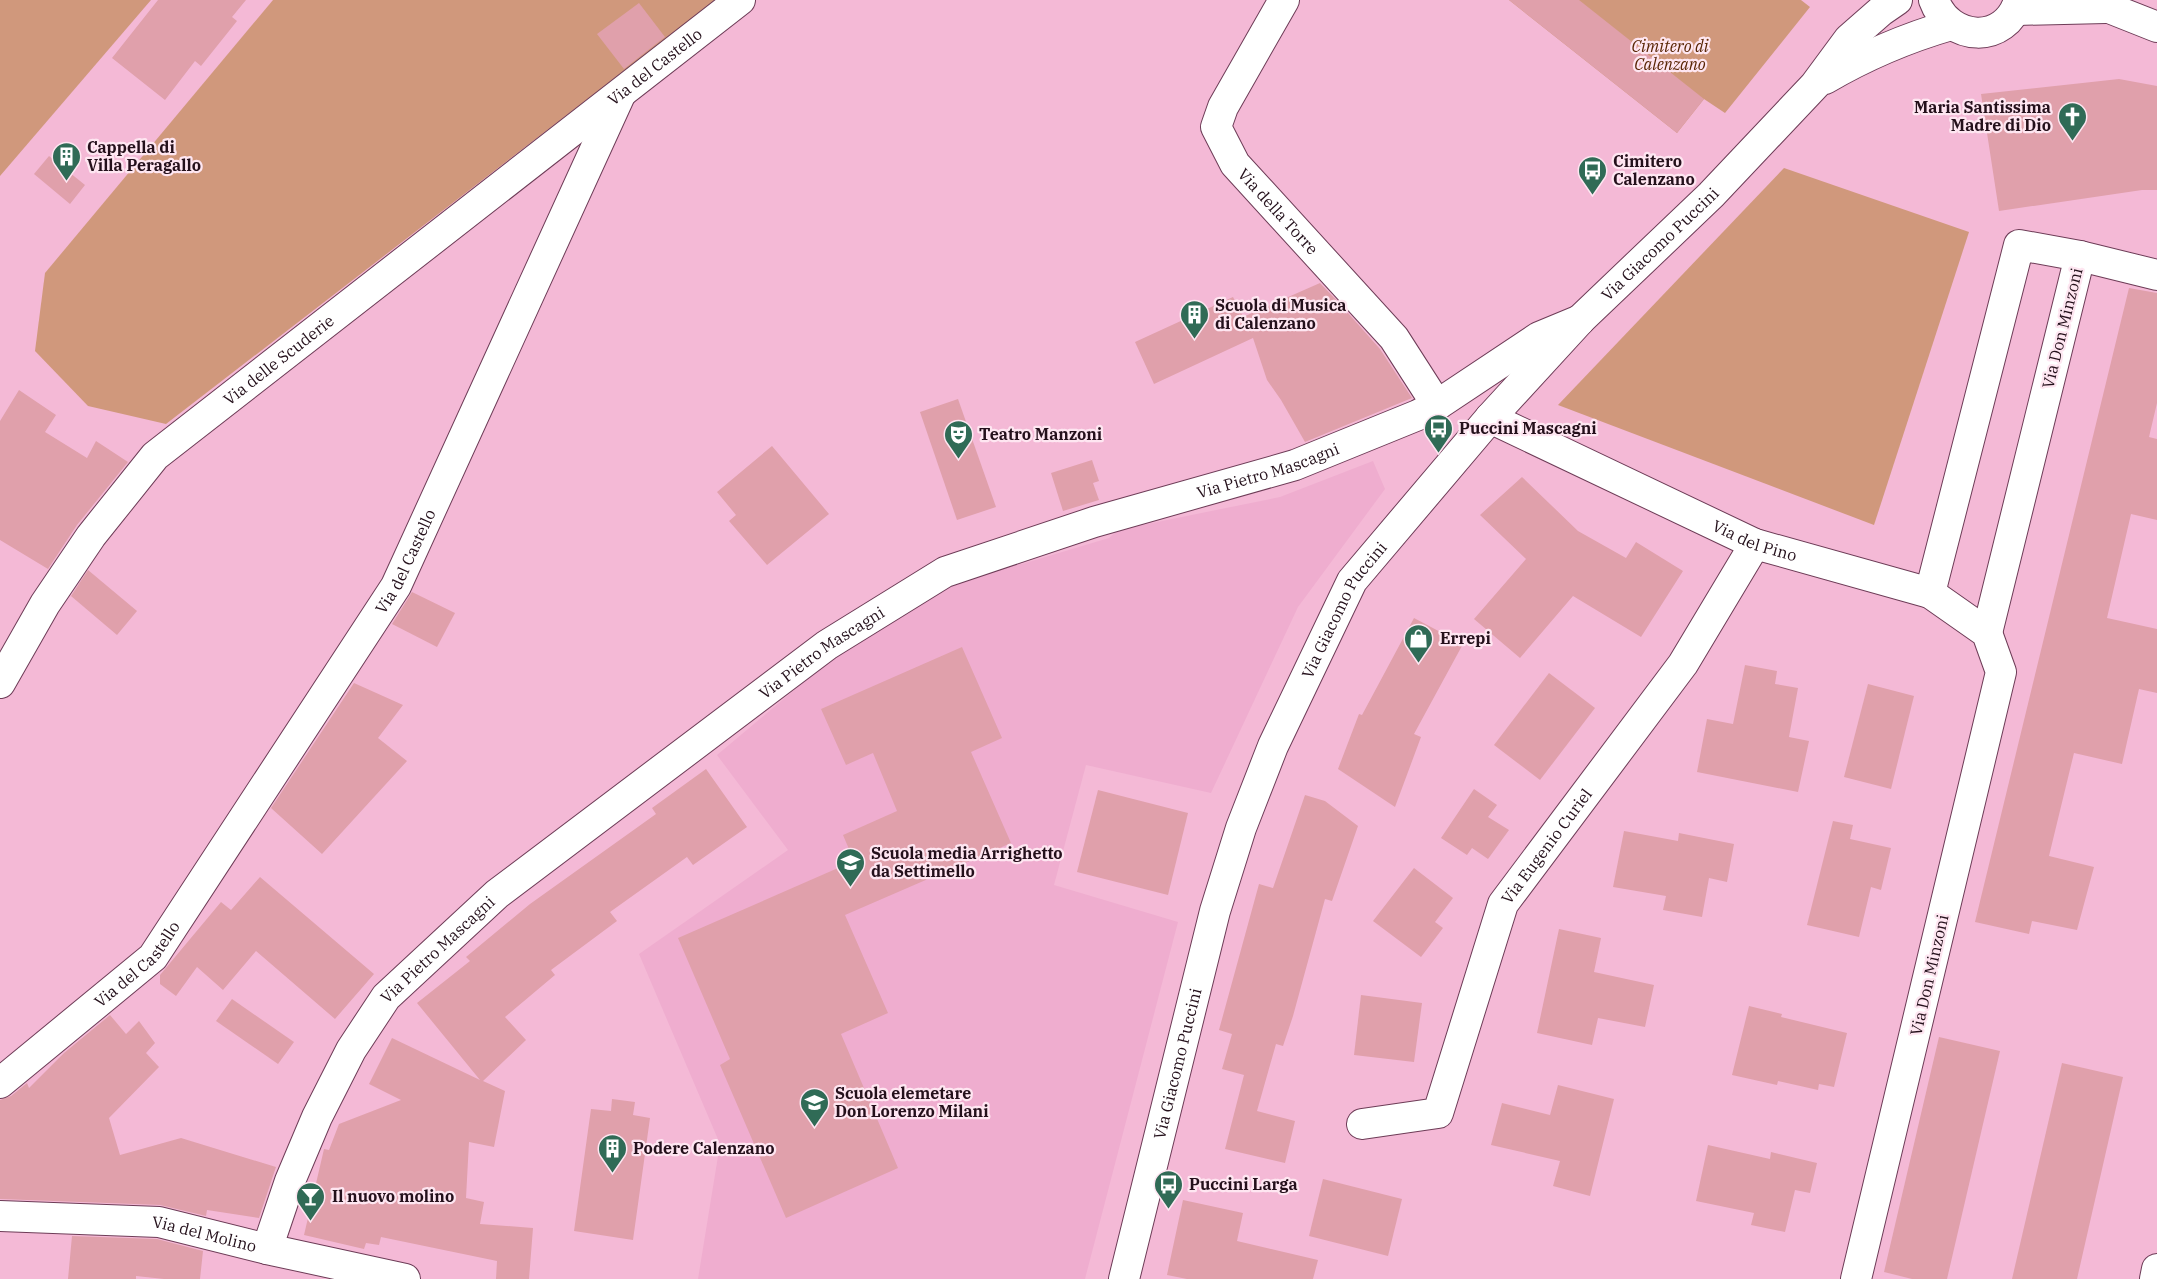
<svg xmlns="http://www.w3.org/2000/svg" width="2157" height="1279" font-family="'IBM Plex Serif',serif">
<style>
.built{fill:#efadcf}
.green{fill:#d0987c}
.building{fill:#e0a0ab}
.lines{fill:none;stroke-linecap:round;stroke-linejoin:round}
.minor-casing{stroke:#6d3c57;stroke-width:32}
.minor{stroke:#fff;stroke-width:30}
.labels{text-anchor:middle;stroke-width:4.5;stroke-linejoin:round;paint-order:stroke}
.park-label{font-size:16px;font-style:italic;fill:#592504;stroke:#fee6f1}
.street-label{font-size:16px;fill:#24101b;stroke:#fee6f1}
.poi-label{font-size:16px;font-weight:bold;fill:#24101b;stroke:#fee6f1;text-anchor:start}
</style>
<rect width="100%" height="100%" fill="#f4b9d6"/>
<path class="built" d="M1373,461l12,28 -87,118 -87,186 -125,-28 -32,120 124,37 -93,357h-387l22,-135 -81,-190 149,-104 -71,-95 120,-101 95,-62 66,-26 24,-2 87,-26 9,-8 162,-33z"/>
<g class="green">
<path d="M0,0h151l-151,176z"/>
<path d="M273,0h443l-550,424 -78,-18 -53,-55 10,-78z"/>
<path d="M1509,0h292l9,7 -85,106 -21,-14 -27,34z"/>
<path d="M1784,168l185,64 -95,293 -316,-120z"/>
</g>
<g class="building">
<path d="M158,0h88l-14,17 5,4 -36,45 -6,-5 -30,39 -53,-42z"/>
<path d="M1509,0h70l125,99 -27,34z"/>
<path d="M639,3l26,34 -41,32 -27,-35z"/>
<path d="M2119,79l38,7v104h-15l-143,21 -18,-117z"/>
<path d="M49,156l36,29 -15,19 -36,-30z"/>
<path d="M1320,283l23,24 3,7 2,-1 32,36 32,49 -107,44 -24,-42 -14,-20 -14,-42 -99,46 -19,-42 98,-45 10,20z"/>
<path d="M2129,288l28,5v110l-8,34 8,2v81l-26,-6 -24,104 50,11v64l-18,-4 -17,75 -48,-11 -25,103 45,11 -17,63 -45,-9 -3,13 -54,-12z"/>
<path d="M19,390l37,25 -11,17 42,26 9,-17 32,21 -51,63 -29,44 -48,-29v-119z"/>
<path d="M958,399l38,108 -39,13 -37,-108z"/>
<path d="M772,446l57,68 -62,51 -38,-44 7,-6 -19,-23z"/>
<path d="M1092,460l7,21 -6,2 6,17 -36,11 -12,-38z"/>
<path d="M1522,477l56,54 48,27 10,-16 47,29 -42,66 -68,-41 -53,62 -46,-39 52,-60 -46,-44z"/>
<path d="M88,570l49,41 -20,24 -46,-39z"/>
<path d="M412,592l43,21 -18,34 -45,-23z"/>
<path d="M1414,618l49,26 -49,90 7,3 -26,70 -57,-38 21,-55 3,1z"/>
<path d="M962,647l40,91 -31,14 40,91 -166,72 43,98 -47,21 57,134 -112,50 -66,-153 10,-6 -52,-121 176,-77 -11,-26 54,-24 -24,-58 -27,12 -25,-56z"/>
<path d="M1745,665l32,6 -2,13 23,4 -9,49 20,4 -11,51 -101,-20 10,-53 26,5z"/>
<path d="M1549,673l46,35 -55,72 -46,-35z"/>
<path d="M354,683l49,22 -25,33 29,23 -85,93 -51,-46z"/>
<path d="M1868,684l46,12 -23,93 -47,-12z"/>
<path d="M706,769l41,58 -54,38 -6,-8 -77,55 7,9 -66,49 4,5 -50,42 21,23 -43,41 22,10 -11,56 -25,-5 -3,56 18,4 -4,22 53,4 -4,51h-33l1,-18 -116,-24 -2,8 -13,-2 -2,6 -60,-14 20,-86 5,1 10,-26 62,-24 -32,-16 23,-46 88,42 -63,-77 53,-42 -4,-4 64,-53 126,-90 -4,-6z"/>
<path d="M1474,789l23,16 -9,12 21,13 -21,29 -16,-11 -5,7 -26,-17z"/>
<path d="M1098,790l90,23 -20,82 -91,-23z"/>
<path d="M1305,795l20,6 33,25 -26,75 -7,-2 -32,117 -10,30 -7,-2 -19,67 38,10 -10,42 -60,-14 19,-74 -22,-6 10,-35 -13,-4 40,-146 14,4z"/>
<path d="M1833,821l20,4 -3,14 41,9 -10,42 -10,-3 -12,50 -52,-12z"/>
<path d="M1624,831l54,10 1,-8 55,11 -7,38 -18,-4 -7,39 -39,-7 3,-14 -53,-9z"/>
<path d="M1414,868l39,30 -18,24 8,6 -22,29 -48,-36z"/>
<path d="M260,877l114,97 -39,45 -79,-68 -33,39 -26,-23 -21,29 -16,-12v-9l61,-73 10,8z"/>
<path d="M1559,929l42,9 -7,34 60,13 -9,42 -47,-9 -6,27 -55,-12z"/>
<path d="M1361,995l61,8 -8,59 -60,-7z"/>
<path d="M232,999l62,43 -16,22 -62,-43z"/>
<path d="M1749,1006l33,8 -1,3 66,16 -13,54 -15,-3 -1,6 -40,-9 -1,4 -45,-10z"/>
<path d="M110,1015l16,19 13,-13 16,22 -9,10 13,14 -50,51 11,37 61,-17 95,29 -17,51 -52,-8 -1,6 -46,-11 -160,-6v-99l11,-4 16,-13 2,5 35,-35z"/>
<path d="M1939,1037l61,14 -53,228h-35l-28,-7z"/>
<path d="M2062,1063l61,14 -46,202h-65z"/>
<path d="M1558,1085l56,14 -24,97 -37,-10 7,-25 -69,-16 11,-42 48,12z"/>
<path d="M612,1099l23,3 -2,13 17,3 -17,122 -59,-9 17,-122 20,2z"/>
<path d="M1708,1145l62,14 1,-7 46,11 -7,30 -15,-3 -10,42 -34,-7 3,-12 -58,-12z"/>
<path d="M1323,1179l79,20 -14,57 -79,-20z"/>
<path d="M1183,1200l60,13 -6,28 81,19 -5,19h-126l-20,-4z"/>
<path d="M72,1236l85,3 46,12 -3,28h-36l-28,-3v3h-68z"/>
</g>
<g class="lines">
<defs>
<g id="minor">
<path id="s1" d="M1284,0l-61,107 -7,20 19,37 159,174 43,67"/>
<path d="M1934,0c15,42 72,45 85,0"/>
<path d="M2089,0l68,27"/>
<path d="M2016,10l90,-2"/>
<path d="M1825,79c41,-24 81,-41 126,-54"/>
<path d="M2080,256l77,19"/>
<path id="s2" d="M1490,418l265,126 175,49 57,40 14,39 -145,607"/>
<path d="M1930,593l89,-348 61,11 -93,377"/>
<path id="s3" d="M0,683l45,-79 46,-68 64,-80 585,-456"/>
<path id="s4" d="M0,1083l153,-126 243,-371 224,-491"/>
<path id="s5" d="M1362,1124l76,-11 65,-209 180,-240 72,-120"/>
<path id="s6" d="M0,1216l159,6 108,27 138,30"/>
<path id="s7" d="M267,1249l23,-68 27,-64 34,-67 35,-53 111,-103 330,-249 118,-73 149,-50 201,-57 123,-50 19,-10 102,-68 41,-17"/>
<path id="s8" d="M1124,1279l91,-368 26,-83 32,-82 79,-165 138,-163 90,-98 131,-125 104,-110 34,-46 32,-28 16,-11"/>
<path d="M2155,1279l2,-10"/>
</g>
</defs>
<use href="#minor" class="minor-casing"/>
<use href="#minor" class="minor"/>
</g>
<defs>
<symbol id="church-pin" viewBox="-11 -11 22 30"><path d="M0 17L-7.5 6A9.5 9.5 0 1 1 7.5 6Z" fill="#306b56" stroke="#fee6f1"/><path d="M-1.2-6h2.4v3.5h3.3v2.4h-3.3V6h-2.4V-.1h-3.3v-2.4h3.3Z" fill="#fff"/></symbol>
<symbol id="building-pin" viewBox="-11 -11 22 30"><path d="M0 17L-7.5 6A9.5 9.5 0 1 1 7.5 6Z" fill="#306b56" stroke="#fee6f1"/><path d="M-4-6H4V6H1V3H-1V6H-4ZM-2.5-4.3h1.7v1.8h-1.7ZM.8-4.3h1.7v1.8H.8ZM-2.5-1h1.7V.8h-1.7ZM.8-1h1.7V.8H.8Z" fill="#fff"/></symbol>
<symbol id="bus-pin" viewBox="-11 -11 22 30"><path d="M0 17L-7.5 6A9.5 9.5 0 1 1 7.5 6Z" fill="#306b56" stroke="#fee6f1"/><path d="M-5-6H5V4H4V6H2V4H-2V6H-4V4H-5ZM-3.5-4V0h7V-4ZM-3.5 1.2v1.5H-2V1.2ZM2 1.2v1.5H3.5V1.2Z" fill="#fff"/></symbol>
<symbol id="theatre-pin" viewBox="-11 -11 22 30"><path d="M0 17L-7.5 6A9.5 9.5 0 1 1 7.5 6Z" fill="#306b56" stroke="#fee6f1"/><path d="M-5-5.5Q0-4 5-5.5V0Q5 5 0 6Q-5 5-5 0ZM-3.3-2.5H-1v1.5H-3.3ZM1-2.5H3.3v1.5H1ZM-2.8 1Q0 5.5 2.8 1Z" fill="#fff"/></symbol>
<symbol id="shop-pin" viewBox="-11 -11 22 30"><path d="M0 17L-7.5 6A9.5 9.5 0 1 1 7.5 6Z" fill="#306b56" stroke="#fee6f1"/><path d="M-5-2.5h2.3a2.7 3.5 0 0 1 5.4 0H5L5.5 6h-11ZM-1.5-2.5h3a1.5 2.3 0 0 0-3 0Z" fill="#fff"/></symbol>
<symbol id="school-pin" viewBox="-11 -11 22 30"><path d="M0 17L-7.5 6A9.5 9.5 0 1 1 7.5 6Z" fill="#306b56" stroke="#fee6f1"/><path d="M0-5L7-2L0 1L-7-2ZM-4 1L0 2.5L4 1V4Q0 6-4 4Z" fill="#fff"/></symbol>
<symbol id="bar-pin" viewBox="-11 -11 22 30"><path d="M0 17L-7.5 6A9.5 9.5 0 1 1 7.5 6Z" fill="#306b56" stroke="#fee6f1"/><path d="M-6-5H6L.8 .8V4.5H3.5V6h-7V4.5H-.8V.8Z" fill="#fff"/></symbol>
</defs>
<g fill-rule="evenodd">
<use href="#church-pin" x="2056" y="100" width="33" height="45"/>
<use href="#building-pin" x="50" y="140" width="33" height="45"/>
<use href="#bus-pin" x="1576" y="154" width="33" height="45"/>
<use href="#building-pin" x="1178" y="298" width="33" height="45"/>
<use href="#bus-pin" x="1422" y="412" width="33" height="45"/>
<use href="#theatre-pin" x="942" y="418" width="33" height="45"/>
<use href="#shop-pin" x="1402" y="622" width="33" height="45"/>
<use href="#school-pin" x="834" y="846" width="33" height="45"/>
<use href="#school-pin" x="798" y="1086" width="33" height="45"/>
<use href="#building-pin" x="596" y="1132" width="33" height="45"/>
<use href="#bus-pin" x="1152" y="1168" width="33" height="45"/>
<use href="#bar-pin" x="294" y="1180" width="33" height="45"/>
</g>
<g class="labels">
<g class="park-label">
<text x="1670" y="52">Cimitero di<tspan x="1670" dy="18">Calenzano</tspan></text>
</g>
<g class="street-label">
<text dy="6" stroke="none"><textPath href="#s3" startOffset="909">Via del Castello</textPath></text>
<text dy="6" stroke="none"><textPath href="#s1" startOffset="250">Via della Torre</textPath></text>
<text dy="6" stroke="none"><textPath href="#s8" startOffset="1194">Via Giacomo Puccini</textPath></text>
<text transform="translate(2062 328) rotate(-76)" y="6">Via Don Minzoni</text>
<text dy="6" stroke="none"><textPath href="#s3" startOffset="432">Via delle Scuderie</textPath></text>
<text dy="6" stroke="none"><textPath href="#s7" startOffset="1322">Via Pietro Mascagni</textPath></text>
<text dy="6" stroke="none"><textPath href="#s2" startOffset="292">Via del Pino</textPath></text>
<text dy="6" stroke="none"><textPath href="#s4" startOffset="668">Via del Castello</textPath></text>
<text dy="6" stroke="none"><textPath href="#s8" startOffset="708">Via Giacomo Puccini</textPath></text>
<text dy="6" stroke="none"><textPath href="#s7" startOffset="836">Via Pietro Mascagni</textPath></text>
<text dy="6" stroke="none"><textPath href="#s5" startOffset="368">Via Eugenio Curiel</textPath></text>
<text dy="6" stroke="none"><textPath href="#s7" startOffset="350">Via Pietro Mascagni</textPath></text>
<text dy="6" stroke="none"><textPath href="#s4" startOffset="182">Via del Castello</textPath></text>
<text transform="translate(1929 975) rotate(-77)" y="6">Via Don Minzoni</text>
<text dy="6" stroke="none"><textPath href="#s8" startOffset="222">Via Giacomo Puccini</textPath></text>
<text dy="6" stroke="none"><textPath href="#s6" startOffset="206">Via del Molino</textPath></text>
</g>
<g class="poi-label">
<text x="2051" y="113" text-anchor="end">Maria Santissima<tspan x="2051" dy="18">Madre di Dio</tspan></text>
<text x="87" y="153">Cappella di<tspan x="87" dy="18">Villa Peragallo</tspan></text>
<text x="1613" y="167">Cimitero<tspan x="1613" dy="18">Calenzano</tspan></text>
<text x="1215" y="311">Scuola di Musica<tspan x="1215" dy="18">di Calenzano</tspan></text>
<text x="1459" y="434">Puccini Mascagni</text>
<text x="979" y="440">Teatro Manzoni</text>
<text x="1440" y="644">Errepi</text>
<text x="871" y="859">Scuola media Arrighetto<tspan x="871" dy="18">da Settimello</tspan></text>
<text x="835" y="1099">Scuola elemetare<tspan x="835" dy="18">Don Lorenzo Milani</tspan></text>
<text x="633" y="1154">Podere Calenzano</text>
<text x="1189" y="1190">Puccini Larga</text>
<text x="332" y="1202">Il nuovo molino</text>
</g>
</g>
</svg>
